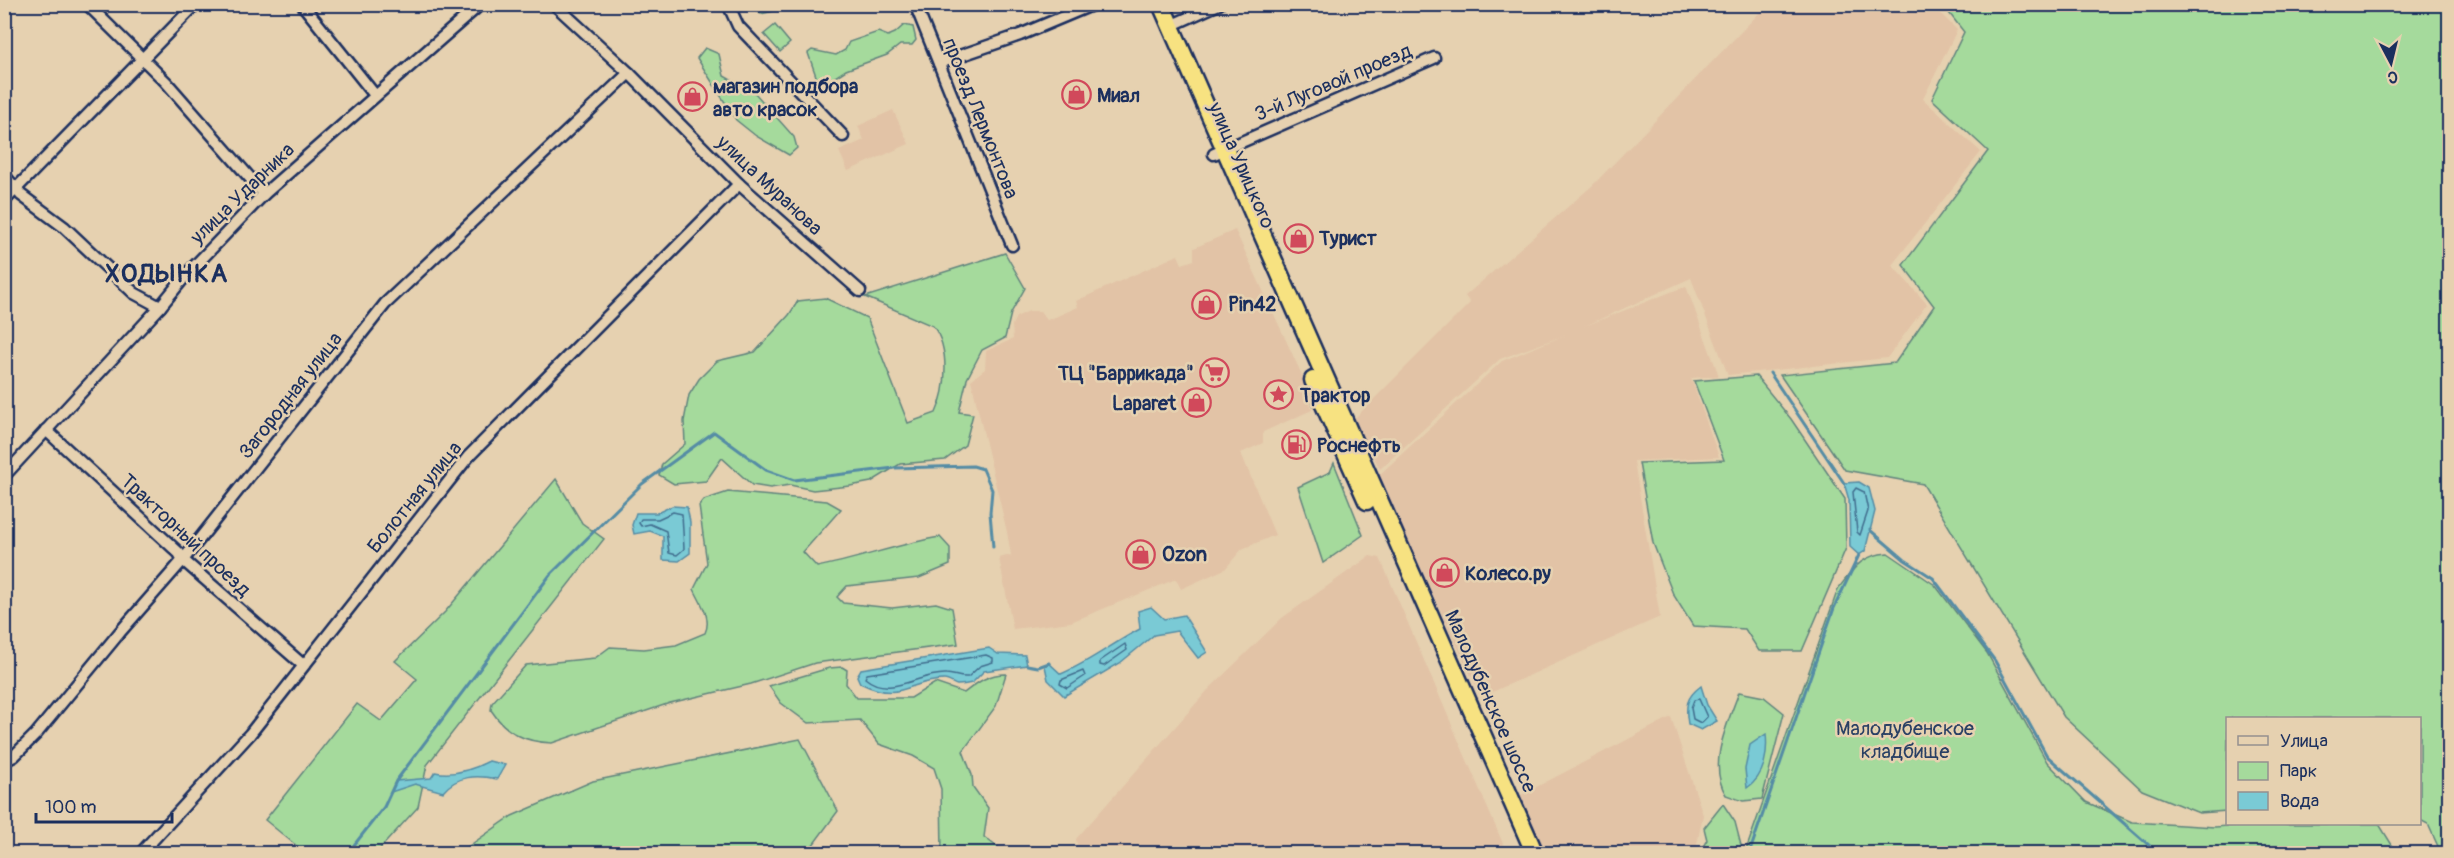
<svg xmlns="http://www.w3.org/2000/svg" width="2454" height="858" font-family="Pangolin,sans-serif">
<rect width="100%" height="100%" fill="#e6d1b0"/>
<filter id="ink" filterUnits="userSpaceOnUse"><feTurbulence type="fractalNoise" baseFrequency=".0167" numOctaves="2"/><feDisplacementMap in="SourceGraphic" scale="12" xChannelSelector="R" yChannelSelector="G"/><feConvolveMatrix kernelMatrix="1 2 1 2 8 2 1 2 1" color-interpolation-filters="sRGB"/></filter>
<g filter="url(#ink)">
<g fill="#e2c3a6">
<path d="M1767,5H1942L1937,10L1957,30L1923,99L1981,152L1892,265L1927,304L1887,358L1728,375L1691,278L1585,326L1686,286L1719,376L1691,378L1719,457L1634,461L1660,617L1481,697L1377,477L1502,361L1565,335L1500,359L1380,469L1354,419L1470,303L1465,296L1593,185Z"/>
<path d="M893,110L909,144L848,171L839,151L864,140L858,126Z"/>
<path d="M1235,230L1302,375L1312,410L1263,432V443L1241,453L1275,535L1242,549L1225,569L1181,589L1176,579L1071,622L1013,629L999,558L1011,555L1007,532L971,380L985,369L986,351L1013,339L1012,325L1016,317L1029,311H1040L1047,320L1055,317L1078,307L1076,301L1178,255L1182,264L1194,260V248Z"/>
<path d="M1370,556L1380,558L1507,853H1079L1076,839L1207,691L1282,618Z"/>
<path d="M1671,717L1703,815L1695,854L1543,853L1519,796Z"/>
</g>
<g fill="#a5da9c" stroke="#60847d" stroke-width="1.5">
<path d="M752,5H800L761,14Z"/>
<path d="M1950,5H2449V853H2441L2428,824L2420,820V718H2228L2227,811L2199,813L2142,790L2064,717L1923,484L1845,470L1780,375L1895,363L1934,306L1903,265L1988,151L1932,99L1964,32L1946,9Z"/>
<path d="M775,25L790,43L780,52L764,34Z"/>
<path d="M904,25L913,27L916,40L912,45H900L887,55L846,70L826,83L817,79L808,53L812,50L836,55L845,50L849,42L878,32L888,36L895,33Z"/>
<path d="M705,48L719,54L724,76L755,93L794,137L797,148L789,155L756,136L736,120L697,58Z"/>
<path d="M1005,253L1025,288L1011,313L1005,338L982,350L967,379L959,412L973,414L965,445L945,460L900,464L871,482L850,486L813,490L790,485L770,488L752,485L722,458L706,481L674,484L659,475L662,464L685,444L684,421L689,395L699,379L717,361L755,352L789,315L798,301L825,298L867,318L908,423L936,413C947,389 950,348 933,326L865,297Z"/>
<path d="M1756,376L1791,419L1845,499L1846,548L1802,651H1759L1745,629L1693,626L1673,594L1653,543L1639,463L1724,460L1694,381Z"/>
<path d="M1334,463L1363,535L1323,563L1298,487L1330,472Z"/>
<path d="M556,479L582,523L604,539L427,765L418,807L376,853H293L298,847L265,820L357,704L381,721L417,679L395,661L445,612Z"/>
<path d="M728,492L827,501L841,509L803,552L817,567C859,559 898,544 940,537L950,548V565L919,578L847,586L837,597L843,603L892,608L936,603L952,608L958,644L815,663L751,684L670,703L552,743C524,742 506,733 491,710L492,703L526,665L595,658L610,647L644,649L676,645L705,633C712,618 701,604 694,589L707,563L699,506L704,500Z"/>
<path d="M1888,553L1935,585L1987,653L2047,762L2086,802L2132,822L2215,827L2252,824H2379L2397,853H1745L1838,589C1854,568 1861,555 1888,553Z"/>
<path d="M842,667L847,670L846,684L857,698H911L935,683L964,693C978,682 988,674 1006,674L996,706L963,751L972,775L973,787L988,808L984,837L1005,853H942L941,789L934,768L913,756L879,744L860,720L808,723L781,703L769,686L829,668Z"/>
<path d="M1739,692L1764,697L1784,713L1762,799L1743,801L1726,795C1707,764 1728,723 1739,692Z"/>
<path d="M800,739L838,811L807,853H459L512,816L593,781Z"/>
<path d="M1723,804L1735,822L1743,853H1699L1707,840L1704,828Z"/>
</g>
<g fill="#7acad5" stroke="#548ca5" stroke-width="1.5">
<path d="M1859,482L1869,488L1875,511L1865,551L1859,555L1850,547L1849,500L1844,483Z"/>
<path d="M672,506L687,507L690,522V553L679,561L663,560V536L650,531L634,534L632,525L636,513H657Z"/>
<path d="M1151,607L1164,619L1184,615L1207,652L1198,658L1177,631L1154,635L1120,663L1064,696L1048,680L1045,666L1049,663L1061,674C1090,662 1113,643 1140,629L1138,611Z"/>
<path d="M989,648L998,654L1025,655L1027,665L984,671L972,683C968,684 962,685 957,685C953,684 949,680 944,680C907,680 903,704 860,683L857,676L861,669Z"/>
<path d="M1701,686L1707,705L1717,721L1701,730L1688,724C1685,706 1686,697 1701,686Z"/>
<path d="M1766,734C1768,753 1765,776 1747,788L1745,769L1750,745Z"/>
<path d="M489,761L505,765L497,779C477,775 457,775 443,792L415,784L391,792L396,781L431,778L435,772C454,776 472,770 489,761Z"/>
</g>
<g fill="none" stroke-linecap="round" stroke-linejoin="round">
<g stroke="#416d8e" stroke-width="1.5">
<path d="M1856,488L1864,492L1868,511L1860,535L1857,532L1853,492Z"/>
<path d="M673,512L682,514L684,549L677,555L669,553L666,531L650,524L641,526L639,523L641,519H658Z"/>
<path d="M1125,644L1127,650L1104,666L1100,665V661Z"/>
<path d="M986,655L993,658V662L980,666L968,677C959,678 954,674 946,674C918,673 890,699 865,678L867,674Z"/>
<path d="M1083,671L1085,676L1067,688L1060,684L1061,680Z"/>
<path d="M1699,699L1707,717L1701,723L1693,719L1691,708L1694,700Z"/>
</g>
<g stroke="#548ca5" stroke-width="3">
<path d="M1770,373L1844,483"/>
<path d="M1870,530L1905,560L1933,578L1995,661L2047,756L2159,854"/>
<path d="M1027,665L1038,667L1049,663"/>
<path d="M347,854L384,807L396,781L550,575L642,484L714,432L766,470L794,480L894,468L973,466L983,469L992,490L990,513L993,547"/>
<path d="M1749,854L1834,608L1859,555"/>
</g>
<defs>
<g id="minor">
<path d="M87,4L166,82L264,194"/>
<path d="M302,4L374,94"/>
<path d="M554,4L629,73L739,184L860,291"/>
<path d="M728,4L738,26L843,136"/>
<path d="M915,4L1012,245"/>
<path d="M1170,26L1219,4"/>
<path d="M939,63L1020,35L1094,4"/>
<path d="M1214,154L1434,58"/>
<path d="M4,175L21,195L64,227L134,293L160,307"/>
<path d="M4,201L196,4"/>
<path d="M46,430L179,553L183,560L303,665"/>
<path d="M4,476L160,307L186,275L264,194L476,8"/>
<path d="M4,761L14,756L36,734L120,632L183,560L385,304L629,73"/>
<path d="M140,854L250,734L468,457L739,184"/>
</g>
<g id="trunk">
<path d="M1161,4L1535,854"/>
<path d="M1313,380L1367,501"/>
</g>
</defs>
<use href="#minor" stroke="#1b2f5e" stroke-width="15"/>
<use href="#trunk" stroke="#1b2f5e" stroke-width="21"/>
<use href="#minor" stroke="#e6d1b0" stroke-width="10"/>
<use href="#trunk" stroke="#f7e281" stroke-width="16"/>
</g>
</g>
<defs>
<symbol id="shop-ring" viewBox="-11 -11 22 22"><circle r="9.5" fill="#e6d1b0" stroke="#d1495b" stroke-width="1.5"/><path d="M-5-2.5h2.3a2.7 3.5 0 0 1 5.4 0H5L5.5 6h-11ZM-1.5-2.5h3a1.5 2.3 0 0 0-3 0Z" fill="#d1495b"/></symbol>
<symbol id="supermarket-ring" viewBox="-11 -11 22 22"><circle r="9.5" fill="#e6d1b0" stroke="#d1495b" stroke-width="1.5"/><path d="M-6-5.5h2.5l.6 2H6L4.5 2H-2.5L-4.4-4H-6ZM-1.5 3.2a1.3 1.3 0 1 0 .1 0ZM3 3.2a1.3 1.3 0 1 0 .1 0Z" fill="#d1495b"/></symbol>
<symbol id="sight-ring" viewBox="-11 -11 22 22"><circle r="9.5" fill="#e6d1b0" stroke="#d1495b" stroke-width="1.5"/><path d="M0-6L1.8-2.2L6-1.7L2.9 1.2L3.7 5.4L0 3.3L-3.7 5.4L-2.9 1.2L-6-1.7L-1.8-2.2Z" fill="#d1495b"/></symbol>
<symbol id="fuel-ring" viewBox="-11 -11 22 22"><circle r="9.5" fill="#e6d1b0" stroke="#d1495b" stroke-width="1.5"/><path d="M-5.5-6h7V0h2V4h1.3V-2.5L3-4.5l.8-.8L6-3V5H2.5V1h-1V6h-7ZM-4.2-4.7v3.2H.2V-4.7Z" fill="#d1495b"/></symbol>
</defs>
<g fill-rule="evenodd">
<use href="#shop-ring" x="1060" y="78" width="33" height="33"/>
<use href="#shop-ring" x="676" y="80" width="33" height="33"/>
<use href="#shop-ring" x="1282" y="222" width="33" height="33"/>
<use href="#shop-ring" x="1190" y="288" width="33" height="33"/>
<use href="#supermarket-ring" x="1198" y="356" width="33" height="33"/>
<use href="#sight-ring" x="1262" y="378" width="33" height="33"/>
<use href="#shop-ring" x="1180" y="386" width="33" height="33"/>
<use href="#fuel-ring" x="1280" y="428" width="33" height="33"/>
<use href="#shop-ring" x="1124" y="538" width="33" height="33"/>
<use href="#shop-ring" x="1428" y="556" width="33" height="33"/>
</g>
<g text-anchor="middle" stroke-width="5" stroke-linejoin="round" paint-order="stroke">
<g font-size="20" fill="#1b2f5e" stroke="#e6d1b0">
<text transform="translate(1333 82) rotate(-23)" y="7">3-й Луговой проезд</text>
<text transform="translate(981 118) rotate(68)" y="7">проезд Лермонтова</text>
<text transform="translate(1242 165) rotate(66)" y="7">улица Урицкого</text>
<text transform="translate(770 185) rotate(43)" y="7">улица Муранова</text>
<text transform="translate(242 193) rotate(-44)" y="7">улица Ударника</text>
<text transform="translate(290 395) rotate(-52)" y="7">Загородная улица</text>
<text transform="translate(414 497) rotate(-51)" y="7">Болотная улица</text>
<text transform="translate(186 535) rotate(43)" y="7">Тракторный проезд</text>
<text transform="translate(1491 701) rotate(66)" y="7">Малодубенское шоссе</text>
</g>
<g font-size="20" font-weight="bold" fill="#1b2f5e" stroke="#e6d1b0" text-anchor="start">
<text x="713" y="93">магазин подбора<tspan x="713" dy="23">авто красок</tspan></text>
<text x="1097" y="102">Миал</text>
<text x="1319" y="245">Турист</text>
<text x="1228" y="311">Pin42</text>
<text x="1194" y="380" text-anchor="end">ТЦ "Баррикада"</text>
<text x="1300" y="402">Трактор</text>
<text x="1176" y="410" text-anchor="end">Laparet</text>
<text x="1317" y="452">Роснефть</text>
<text x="1162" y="561">Ozon</text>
<text x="1465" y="580">Колесо.ру</text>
</g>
<g font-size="20" fill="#294064" stroke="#e6d1b0">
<text x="1905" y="735">Малодубенское<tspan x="1905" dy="23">кладбище</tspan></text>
</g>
<g font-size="26" font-weight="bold" letter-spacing="1.5" fill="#1b2f5e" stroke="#e6d1b0">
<text x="167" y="282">ХОДЫНКА</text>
</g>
</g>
<rect width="2454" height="858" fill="none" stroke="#e6d1b0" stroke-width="24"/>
<rect x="12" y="12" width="2430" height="834" fill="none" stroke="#1b2f5e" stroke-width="2" filter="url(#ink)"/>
<rect x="2226" y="717" width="195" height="108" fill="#e6d1b0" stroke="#95908f" stroke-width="1.5"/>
<rect x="2238" y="736" width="30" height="9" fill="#e6d1b0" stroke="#95908f" stroke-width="1.5"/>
<text x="2280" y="747" font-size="18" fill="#1b2f5e">Улица</text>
<rect x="2238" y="762" width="30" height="18" fill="#a5da9c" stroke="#95908f" stroke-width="1.5"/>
<text x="2280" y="777" font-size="18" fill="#1b2f5e">Парк</text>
<rect x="2238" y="792" width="30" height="18" fill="#7acad5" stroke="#95908f" stroke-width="1.5"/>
<text x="2280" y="807" font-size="18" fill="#1b2f5e">Вода</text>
<g transform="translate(2391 63) rotate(173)" stroke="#e6d1b0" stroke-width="4.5" paint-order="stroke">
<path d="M0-4.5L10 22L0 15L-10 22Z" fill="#1b2f5e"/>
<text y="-9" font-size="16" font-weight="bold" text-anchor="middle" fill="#1b2f5e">С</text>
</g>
<path d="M36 813v9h136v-9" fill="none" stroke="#1b2f5e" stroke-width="3"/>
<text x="45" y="813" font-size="18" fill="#1b2f5e" stroke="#e6d1b0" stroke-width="4.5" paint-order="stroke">100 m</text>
</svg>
